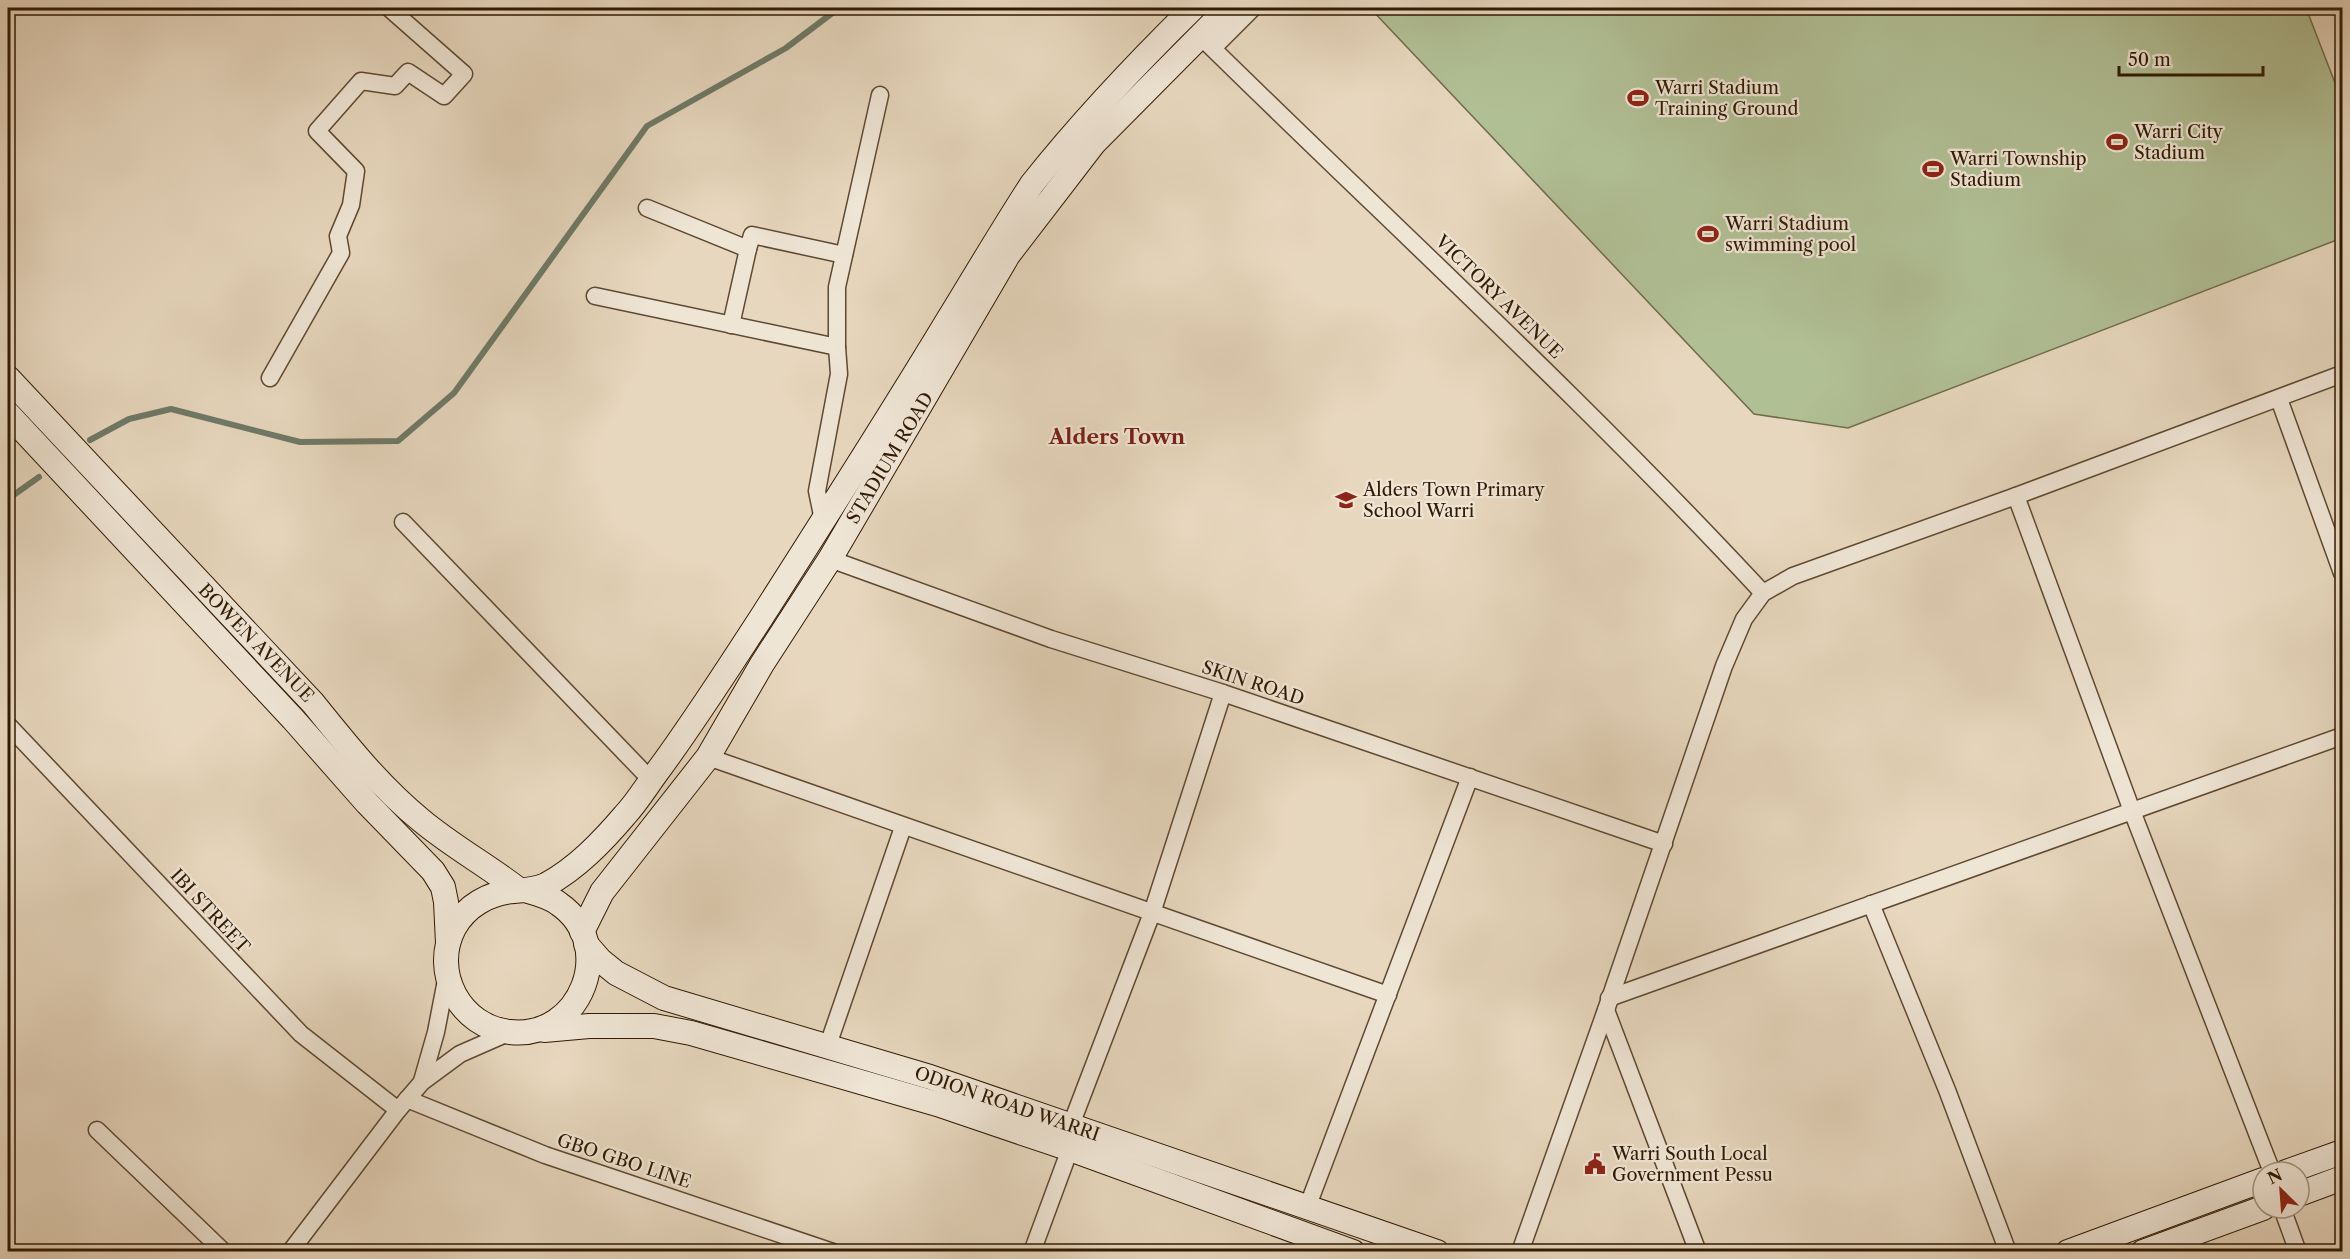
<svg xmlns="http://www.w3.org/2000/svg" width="2350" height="1259" font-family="'Libre Caslon Text',serif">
<rect width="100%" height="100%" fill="#e7d7be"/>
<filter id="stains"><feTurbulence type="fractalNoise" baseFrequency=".00333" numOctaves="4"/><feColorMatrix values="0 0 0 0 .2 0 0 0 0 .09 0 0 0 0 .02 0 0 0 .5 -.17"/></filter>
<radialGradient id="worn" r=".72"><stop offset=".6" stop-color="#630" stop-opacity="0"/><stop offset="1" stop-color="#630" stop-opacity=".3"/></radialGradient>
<path fill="#b1bf95" stroke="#706c4c" stroke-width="1.5" d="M1370,8H2306L2342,101V238L1848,428L1754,414Z"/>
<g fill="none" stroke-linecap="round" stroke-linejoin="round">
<g stroke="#6e7a68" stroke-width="6">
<path d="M90,440L129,419L171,409L300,442L398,441L454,393L647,126L786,48L839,8"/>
<path d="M8,499L39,477"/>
</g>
<defs>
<g id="minor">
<path d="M1200,36C1388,221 1583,399 1763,593"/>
<path d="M1213,48L1253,8"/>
<path d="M647,208L748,249L752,235L844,255"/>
<path d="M595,296L837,347"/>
<path d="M731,325L748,249"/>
<path d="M270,378L341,253L338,236L351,205L356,171L317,131L361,81L395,86L408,72L444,96L464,74L389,8"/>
<path d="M2279,399L2342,573"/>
<path d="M2016,496L2132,811L2272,1172"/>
<path d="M823,520L817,491L839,374L837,347V287L880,95"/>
<path d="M403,522L651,780"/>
<path d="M830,559L1051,639L1223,693L1664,844"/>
<path d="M8,725L301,1034L398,1110"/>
<path d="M708,757L1388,995"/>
<path d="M1871,904L1947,1090L2008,1252"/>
<path d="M1609,998L2342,736"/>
<path d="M1606,1010L1698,1252"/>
<path d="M827,1048L903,827"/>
<path d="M422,1081L436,1032L447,975"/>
<path d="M407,1099L545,1155L833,1252"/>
<path d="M1071,1125L1152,913L1223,693"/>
<path d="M97,1130L224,1252"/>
<path d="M1307,1208L1470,777"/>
<path d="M2282,1208L2298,1252"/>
<path d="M290,1252L398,1110L422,1082L460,1054L510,1032"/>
<path d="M1032,1252L1070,1149"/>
<path d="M1520,1252L1606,1010L1724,666L1744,619L1763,593L1793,576L2016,496L2342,374"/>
</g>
<g id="secondary">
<path d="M8,378L313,703C346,744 380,787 422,821C452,846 488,866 519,890"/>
<path d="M8,414L293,719L367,803L433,871L443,887L446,902L448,943"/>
<path d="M528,891C539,894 550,897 559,904C618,945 581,1040 510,1032C460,1027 431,972 454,928C466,906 489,893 514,891C525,890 535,890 546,885C577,868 602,842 625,815C637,802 646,787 657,772C694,722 727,670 761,618C823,521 885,424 945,325C974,278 1002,230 1032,184C1082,121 1136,64 1193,8"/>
<path d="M582,932L602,892L708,757L762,664L830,559L1008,255L1094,143L1228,8"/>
<path d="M586,944L600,960L616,973L664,998L930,1077L1437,1252"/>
<path d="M544,1030L589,1026H654L691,1033L937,1104L1070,1149L1353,1252"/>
<path d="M2286,1172L2342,1152"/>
<path d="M2299,1194L2342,1178"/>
<path d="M2068,1252L2263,1180"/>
<path d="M2143,1252L2263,1208"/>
</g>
</defs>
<use href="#minor" stroke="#5e4932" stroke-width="19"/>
<use href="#secondary" stroke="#301a03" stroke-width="26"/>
<use href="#minor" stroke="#efe5d5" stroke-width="16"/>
<use href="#secondary" stroke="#efe5d5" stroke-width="24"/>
</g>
<defs>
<symbol id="stadium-bare" viewBox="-9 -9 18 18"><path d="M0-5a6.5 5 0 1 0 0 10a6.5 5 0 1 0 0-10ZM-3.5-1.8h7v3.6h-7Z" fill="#8f2418" stroke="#efe5d5" stroke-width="2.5" paint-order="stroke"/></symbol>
<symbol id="school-bare" viewBox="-9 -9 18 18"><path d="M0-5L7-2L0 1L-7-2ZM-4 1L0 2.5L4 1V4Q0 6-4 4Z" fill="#8f2418" stroke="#efe5d5" stroke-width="2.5" paint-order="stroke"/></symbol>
<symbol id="civic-bare" viewBox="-9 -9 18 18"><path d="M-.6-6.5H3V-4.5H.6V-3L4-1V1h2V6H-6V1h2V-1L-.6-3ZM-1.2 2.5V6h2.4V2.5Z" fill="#8f2418" stroke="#efe5d5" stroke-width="2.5" paint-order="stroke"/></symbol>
</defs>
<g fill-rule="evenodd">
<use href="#stadium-bare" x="1623" y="83" width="30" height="30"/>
<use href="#stadium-bare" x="2102" y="127" width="30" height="30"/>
<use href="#stadium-bare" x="1918" y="154" width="30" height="30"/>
<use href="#stadium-bare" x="1693" y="219" width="30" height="30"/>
<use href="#school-bare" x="1331" y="485" width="30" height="30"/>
<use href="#civic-bare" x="1580" y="1149" width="30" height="30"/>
</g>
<g text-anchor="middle" stroke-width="4.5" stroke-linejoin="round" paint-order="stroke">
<g font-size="18" fill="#301a03" stroke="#efe5d5" text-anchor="start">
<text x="1655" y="94">Warri Stadium<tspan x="1655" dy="21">Training Ground</tspan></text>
<text x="2134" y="138">Warri City<tspan x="2134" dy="21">Stadium</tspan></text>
<text x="1950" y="165">Warri Township<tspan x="1950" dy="21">Stadium</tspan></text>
<text x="1725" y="230">Warri Stadium<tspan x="1725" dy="21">swimming pool</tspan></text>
<text x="1363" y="496">Alders Town Primary<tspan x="1363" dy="21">School Warri</tspan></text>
<text x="1612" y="1160">Warri South Local<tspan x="1612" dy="21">Government Pessu</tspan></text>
</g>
<g font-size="18" fill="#301a03" stroke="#efe5d5">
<text transform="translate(1499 297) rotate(44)" y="6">VICTORY AVENUE</text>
<text transform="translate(890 458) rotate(-59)" y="6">STADIUM ROAD</text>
<text transform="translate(256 643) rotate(46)" y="6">BOWEN AVENUE</text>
<text transform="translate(1253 683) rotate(18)" y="6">SKIN ROAD</text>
<text transform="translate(210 911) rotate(47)" y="6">IBI STREET</text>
<text transform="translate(1007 1104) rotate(19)" y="6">ODION ROAD WARRI</text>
<text transform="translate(624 1161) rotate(18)" y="6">GBO GBO LINE</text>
</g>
<g font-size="21" font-weight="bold" fill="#7a1f14" stroke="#efe5d5">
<text x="1117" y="444">Alders Town</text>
</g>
</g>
<rect width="2350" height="1259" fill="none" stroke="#e7d7be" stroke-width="30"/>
<rect x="9" y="9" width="2332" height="1241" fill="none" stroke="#301a03" stroke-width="3"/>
<rect x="15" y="15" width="2320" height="1229" fill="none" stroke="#301a03" stroke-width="1.5"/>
<g transform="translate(2281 1190) rotate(335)"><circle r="28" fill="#efe5d5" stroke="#a39481" stroke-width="1.5"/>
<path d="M0-4.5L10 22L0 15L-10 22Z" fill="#8f2418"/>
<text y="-9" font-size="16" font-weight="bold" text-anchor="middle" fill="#301a03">N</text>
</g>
<path d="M2119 66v9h144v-9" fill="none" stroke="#301a03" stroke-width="3"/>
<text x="2128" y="66" font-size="18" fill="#301a03" stroke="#efe5d5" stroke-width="4.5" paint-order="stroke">50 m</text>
<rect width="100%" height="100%" filter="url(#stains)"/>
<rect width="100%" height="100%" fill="url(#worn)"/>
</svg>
